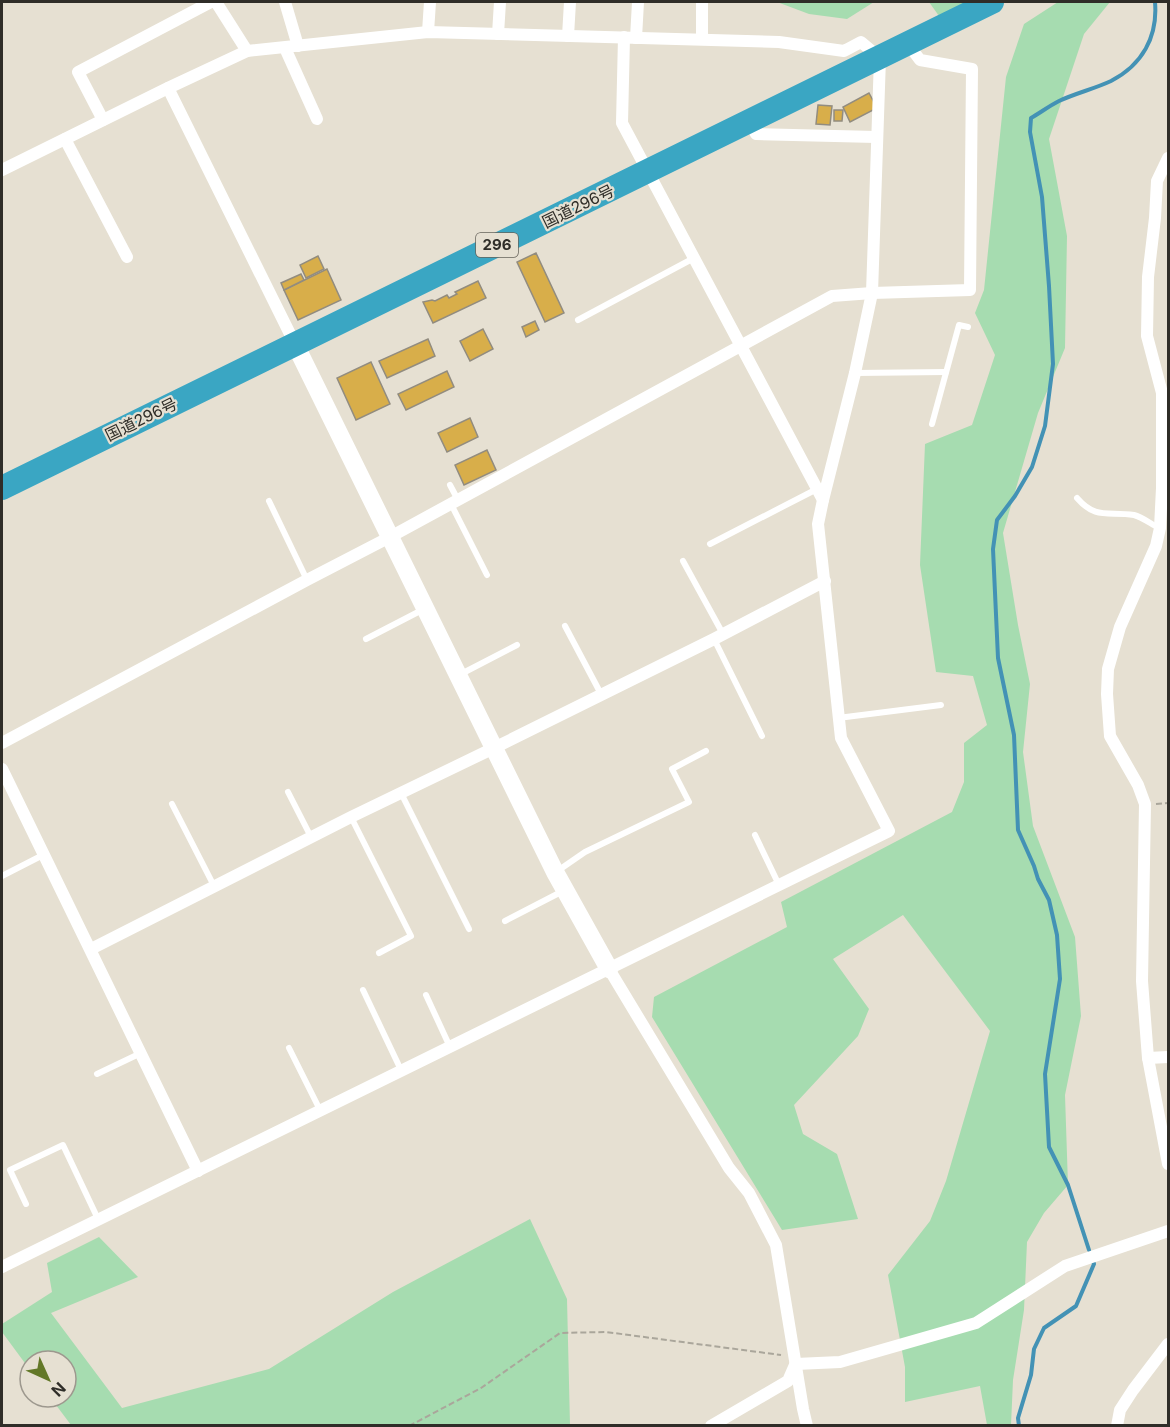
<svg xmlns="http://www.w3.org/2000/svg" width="1170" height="1427" font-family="Inter,'Noto Sans JP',sans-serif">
<rect width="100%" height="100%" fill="#e6e0d2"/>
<g fill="#a6dcb0">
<path d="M777,2H874L847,19L809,14Z"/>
<path d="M929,2H969L939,16Z"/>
<path d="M1058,2H1110L1084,34L1049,139L1067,236L1065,348L1038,413L1003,533L1018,625L1030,684L1023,752L1033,826L1075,937L1081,1016L1065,1095L1068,1185L1044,1213L1027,1242L1024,1310L1013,1380L1011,1425H987L980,1386L905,1402V1367L888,1275L930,1221L946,1181L990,1031L903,915L833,959L869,1009L858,1036L794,1105L803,1134L837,1154L858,1219L782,1230L652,1017L654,997L787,927L781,902L952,812L964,782V743L987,725L973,676L936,672L920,565L925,444L972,425L995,355L975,313L984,290L1006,77L1024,24Z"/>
<path d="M530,1219L567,1299L570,1425H71L50,1397H66V1361H30V1370L2,1332V1324L52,1292L47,1263L99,1237L138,1277L51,1313L122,1408L269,1369L393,1292Z"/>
</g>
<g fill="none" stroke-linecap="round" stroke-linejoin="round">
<g stroke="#4392b5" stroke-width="4">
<path d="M1089,1250L1068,1185L1049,1147L1045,1074L1060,979L1057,935L1049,900L1038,879L1034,866L1018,830L1014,735L998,658L993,549L997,520L1015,496L1032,467L1045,426L1053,364L1049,286L1042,197L1030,132L1031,118C1040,113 1049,106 1059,101C1076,93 1094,89 1111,81C1142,65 1158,37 1155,2"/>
<path d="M1019,1426L1018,1418L1031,1375L1034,1349L1044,1328L1076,1306L1094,1264L1093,1261"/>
</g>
</g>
<g fill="#d8ae4a" stroke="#928c7f" stroke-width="1.5">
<path d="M869,93L877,108L850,122L843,107Z"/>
<path d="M818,105L832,106L830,125L816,124Z"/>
<path d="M834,110H843L842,121H834Z"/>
<path d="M536,253L564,313L545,322L517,262Z"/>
<path d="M318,256L324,269L306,278L300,265Z"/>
<path d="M327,269L341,300L298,320L284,290Z"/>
<path d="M301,274L304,280L284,290L281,283Z"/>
<path d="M478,281L486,298L433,323L423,302L432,300L435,301L447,295L449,298L457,294L455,292Z"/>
<path d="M535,321L539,330L526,337L522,327Z"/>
<path d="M483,329L493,349L470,361L460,341Z"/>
<path d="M428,339L435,356L387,378L379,361Z"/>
<path d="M371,362L390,404L356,420L337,378Z"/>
<path d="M447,371L454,387L406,410L398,394Z"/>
<path d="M470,418L478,437L447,452L438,433Z"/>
<path d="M487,450L496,470L464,485L455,465Z"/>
</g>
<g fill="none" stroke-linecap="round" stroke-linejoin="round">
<g stroke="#aaa69b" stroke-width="2" stroke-dasharray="6 3" stroke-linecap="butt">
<path d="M1156,804L1168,803"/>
<path d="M409,1426L481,1388L560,1333L606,1332L781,1355"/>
</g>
<g stroke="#fff" stroke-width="6">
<path d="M578,320L694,258"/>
<path d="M855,373L946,372"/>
<path d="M932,424L959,325L968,327"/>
<path d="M450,485L458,500"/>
<path d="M1077,498C1096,520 1108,511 1134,515C1142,517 1151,524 1159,528"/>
<path d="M269,501L307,580"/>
<path d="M451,504L487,575"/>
<path d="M710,544L817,489"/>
<path d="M683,561L723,634"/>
<path d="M565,626L601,694"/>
<path d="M366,639L424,609"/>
<path d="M714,639L762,736"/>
<path d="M461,674L517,645"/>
<path d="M838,718L941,705"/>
<path d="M288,792L311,837"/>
<path d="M401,793L469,929"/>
<path d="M172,804L214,886"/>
<path d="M351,817L411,936L379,953"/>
<path d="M755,835L779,885"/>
<path d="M556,872L585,852L689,802L672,769L706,751"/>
<path d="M2,876L43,855"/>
<path d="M505,921L563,891"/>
<path d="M363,990L401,1070"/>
<path d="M426,995L450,1047"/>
<path d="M289,1048L320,1110"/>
<path d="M97,1074L141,1053"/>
<path d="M26,1204L10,1170L63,1145L98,1219"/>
</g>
<g stroke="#fff" stroke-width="12">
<path d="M216,2L247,51"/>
<path d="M285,2L298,46"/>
<path d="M428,32L430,2"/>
<path d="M498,34L500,2"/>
<path d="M568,36L570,2"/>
<path d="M624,37L622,123L823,500"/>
<path d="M636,38L638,2"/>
<path d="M702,39V2"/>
<path d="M285,48L317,119"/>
<path d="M168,88L295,344"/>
<path d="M103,120L78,72L211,2"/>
<path d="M749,121L756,134L876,137"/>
<path d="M65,139L127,257"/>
<path d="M1168,158L1157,181L1155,218L1148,277L1147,336L1162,393V488L1160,528L1156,546L1120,627L1108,669L1107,694L1110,736L1138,785L1145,804L1142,981L1148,1058L1168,1164"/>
<path d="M2,170L168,88L247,51L428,32L779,42L844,51L861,42L880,58L872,293L855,373L823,500L818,524L841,738L889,831L2,1267"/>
<path d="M2,743L307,580L390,537L832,296L872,293L970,290L972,69L920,60L908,44"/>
<path d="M2,769L198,1171"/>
<path d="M91,949L351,817L494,748L714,639L825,581"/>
<path d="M609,969L729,1168L749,1193L776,1245L803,1409L807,1426"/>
<path d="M1148,1058L1168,1057"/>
<path d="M796,1364L840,1362L976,1323L1065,1266L1168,1231"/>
<path d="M711,1426L788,1381L795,1365"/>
<path d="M1117,1426L1120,1410L1133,1390L1168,1344"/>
</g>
<path stroke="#fff" stroke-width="18" d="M295,344L555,872L609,969"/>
<path stroke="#3aa6c3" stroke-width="24" d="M2,488L992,2"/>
</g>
<g text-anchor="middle" stroke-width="4.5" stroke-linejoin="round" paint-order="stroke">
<rect fill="#e6e0d2" stroke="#66635b" stroke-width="1.5" x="476" y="233" width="42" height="24" rx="4.5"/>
<g font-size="15" font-weight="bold" fill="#2f2d28">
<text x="497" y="250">296</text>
</g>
<g font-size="16" fill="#2f2d28" stroke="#e6e0d2">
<text transform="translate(578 206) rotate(-26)" y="6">国道296号</text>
<text transform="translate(141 419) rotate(-26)" y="6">国道296号</text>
</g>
</g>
<rect width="1170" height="1427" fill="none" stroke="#2f2d28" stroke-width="6"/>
<g transform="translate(48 1379) rotate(135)"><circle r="28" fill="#e6e0d2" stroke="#9d988e" stroke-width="1.5"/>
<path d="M0-4.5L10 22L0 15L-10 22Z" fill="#637828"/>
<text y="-9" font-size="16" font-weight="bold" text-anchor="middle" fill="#2f2d28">N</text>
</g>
</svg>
